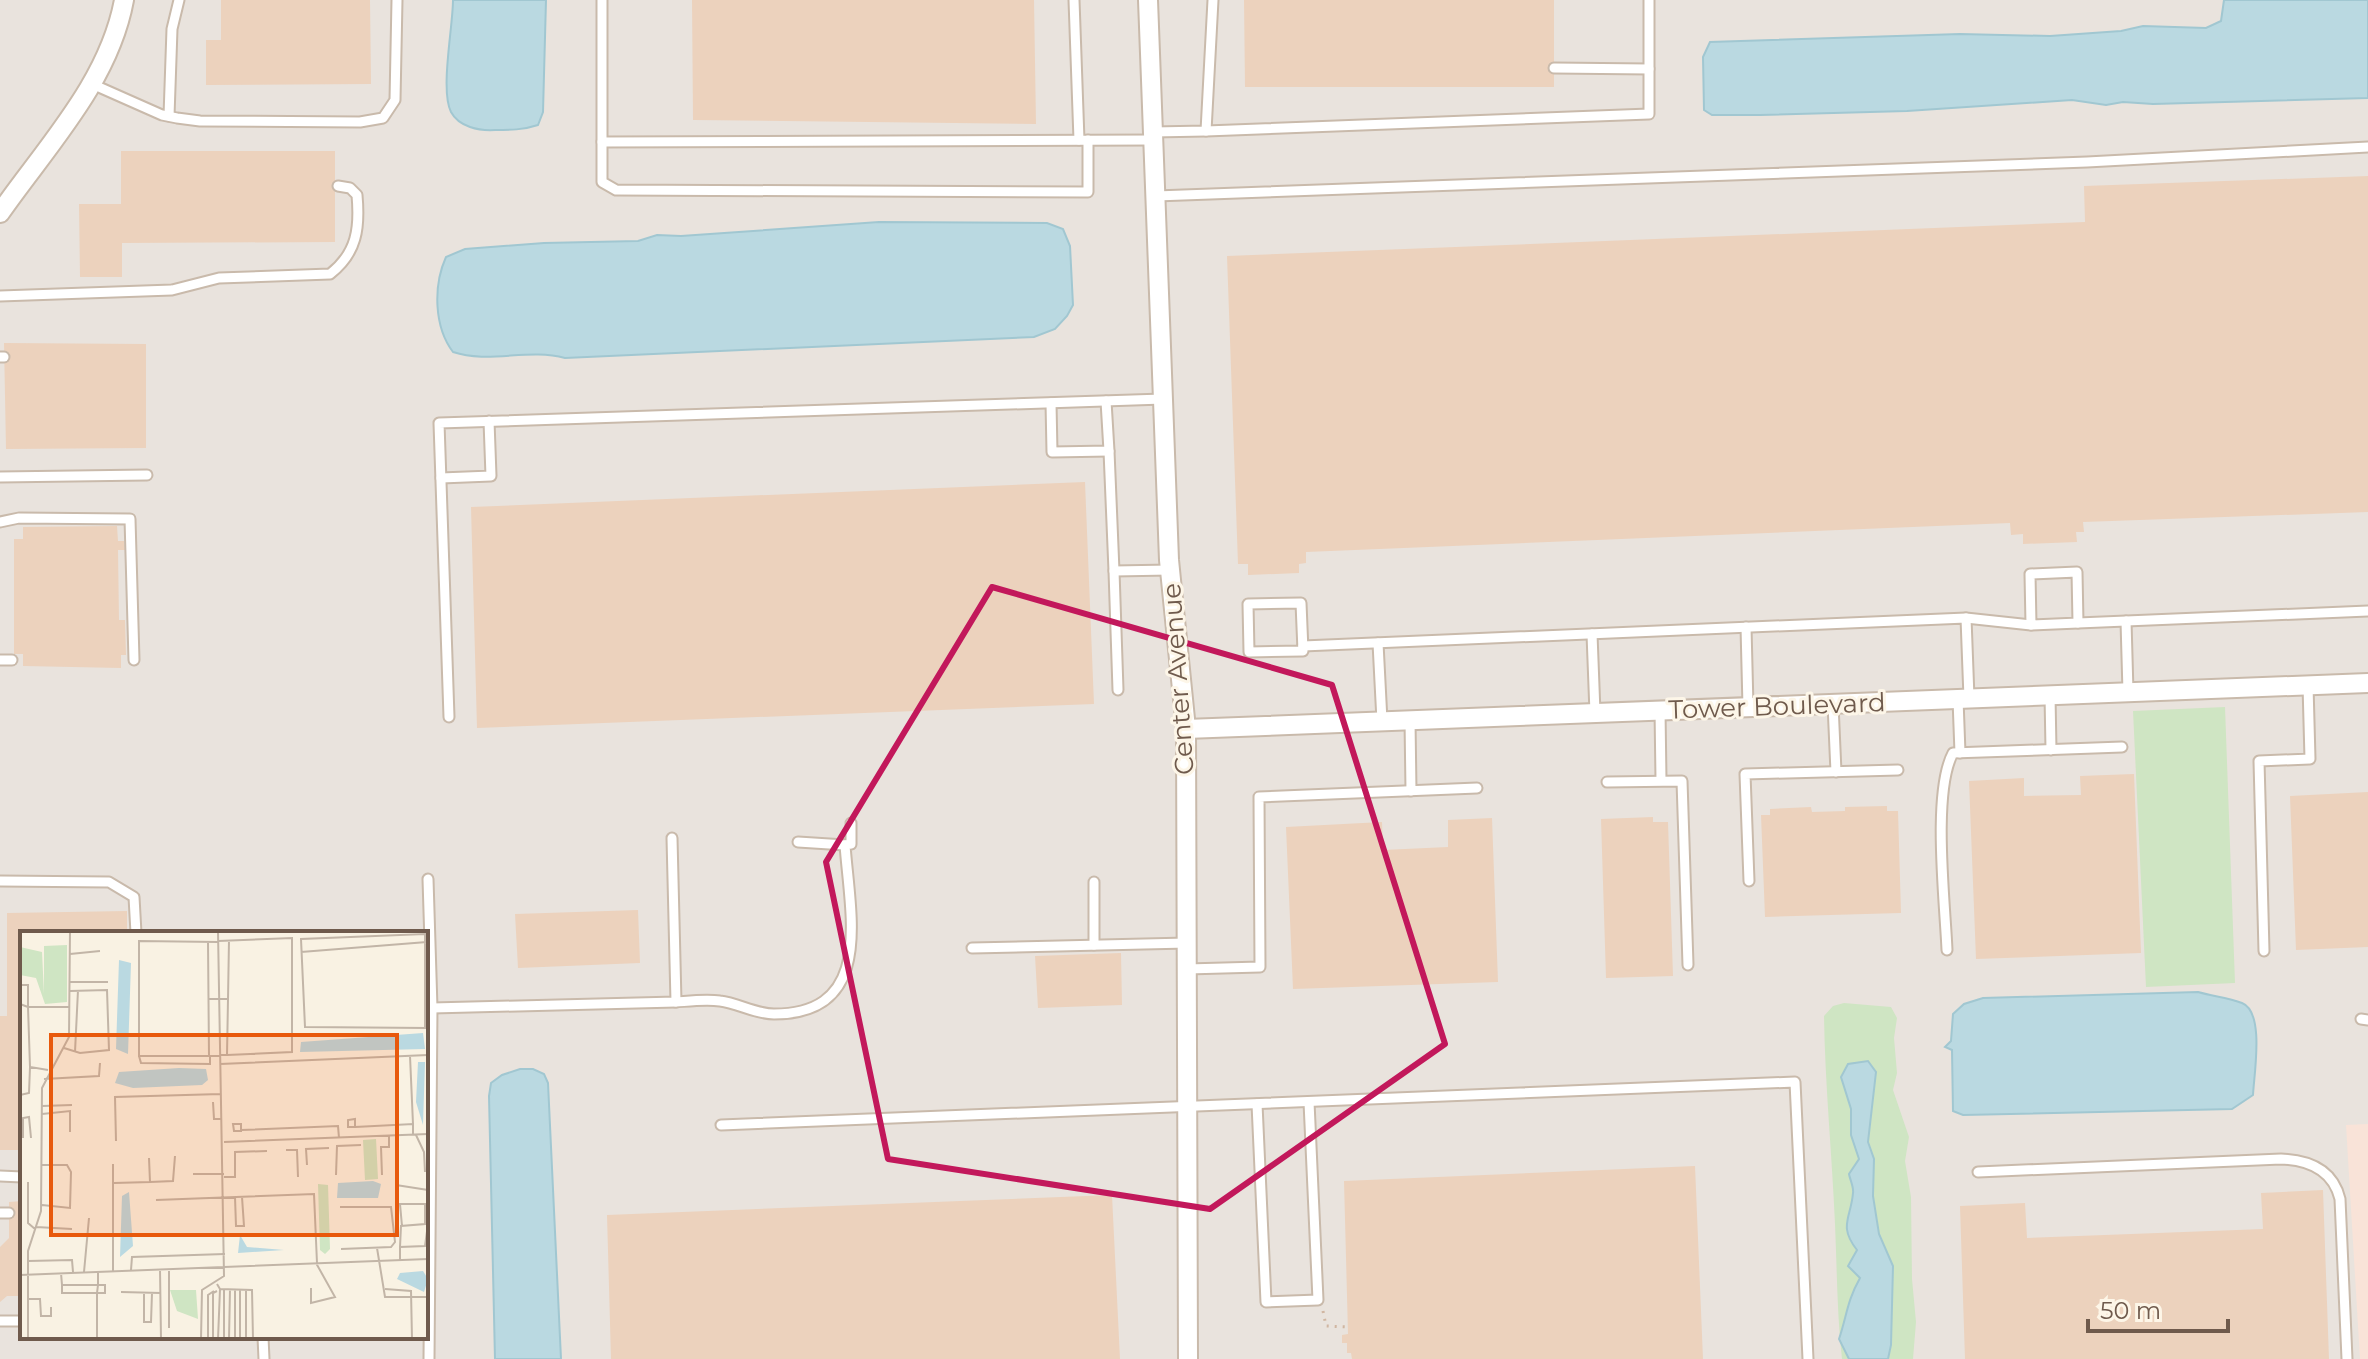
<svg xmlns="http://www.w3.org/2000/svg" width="2368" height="1359" font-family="Montserrat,sans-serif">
<rect width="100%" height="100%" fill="#f9f2e3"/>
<path fill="#f9e3d8" d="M2345,1124H2368V1359H2347Z"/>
<path fill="#e9e3dd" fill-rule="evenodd" d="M0,0H2368V1124L2346,1125L2360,1359H0ZM22,933H426V1337H22Z"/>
<g fill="#cfe5c3">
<path d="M2225,707L2235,983L2146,987L2133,711Z"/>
<path d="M1844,1003L1891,1007L1897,1018L1894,1038L1897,1073L1893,1090L1909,1137L1905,1161L1911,1197L1912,1279L1916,1322L1913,1359H1842C1837,1314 1837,1270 1835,1224C1832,1154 1825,1085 1824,1016L1833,1006Z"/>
</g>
<g fill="#bad9e1" stroke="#a1c7d1" stroke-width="2">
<path d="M453,0H546L543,112L538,125C523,130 510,130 495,130C479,131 459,127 451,112C440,90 453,27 453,0Z"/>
<path d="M2224,0H2368V98L2153,104L2123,102L2106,105L2072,100L1907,111L1760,115H1712L1704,110L1703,57L1710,42L1960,34L2050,36L2121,31L2143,26L2206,28L2221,21Z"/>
<path d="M879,222L1047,223L1063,229L1070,246L1073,305L1067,316L1055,329L1034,337L565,358C528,348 489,364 453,352C434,327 433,286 446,257L465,249L544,243L638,241L657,235L681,236Z"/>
<path d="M2198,992C2212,996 2229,998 2242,1003C2265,1012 2254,1074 2253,1095L2232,1109L1963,1115L1953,1111L1952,1050L1945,1047L1951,1041L1953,1014L1964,1004L1983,998Z"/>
<path d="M1868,1061L1876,1072L1868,1142L1874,1159L1873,1196L1879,1234L1893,1266L1891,1345L1888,1359H1849L1839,1339C1847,1315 1847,1301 1860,1278L1848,1266L1857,1250C1838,1226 1851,1218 1853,1193C1854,1187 1850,1180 1849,1174L1859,1159L1851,1135V1109L1841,1077L1848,1064Z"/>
<path d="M520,1069H533L544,1074L548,1083L561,1359H495L489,1096L491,1083L502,1075Z"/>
</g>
<g fill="#ecd2bd">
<path d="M221,0H370L371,84L206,85V40H221Z"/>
<path d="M692,0H1034L1036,124L693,120Z"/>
<path d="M1244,0H1554V87H1245Z"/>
<path d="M121,151H335V242L122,243V277H80L79,204H121Z"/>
<path d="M2368,176V512L2083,522L2084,532H2076L2077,542L2023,544V534L2011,535L2010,523L1306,552V563L1299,564V573L1248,575V564H1238L1227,256L2085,222L2084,186Z"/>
<path d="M4,343L146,344V448L6,449Z"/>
<path d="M1085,482L1094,704L477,728L471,507Z"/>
<path d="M117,526L118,541H124L125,550H118L119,620H125L126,655H121V668L23,666V654H14V539H23V527Z"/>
<path d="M2134,774L2141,953L1976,959L1969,781L2024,778V796L2081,795L2080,776Z"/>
<path d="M2368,792V947L2296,950L2290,796Z"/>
<path d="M1887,806V811H1898L1901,913L1765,917L1761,815H1770V809L1811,807L1812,812L1845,811V807Z"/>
<path d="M1653,817V822H1668L1673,976L1606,978L1601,819Z"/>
<path d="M1492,818L1498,982L1293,989L1286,827L1382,822L1383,850L1448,847V820Z"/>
<path d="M638,910L640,963L518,968L515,914Z"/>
<path d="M127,911V933H22V1150H0V1016H7V913Z"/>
<path d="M1121,953L1122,1005L1038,1008L1035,956Z"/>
<path d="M1695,1166L1703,1359H1352L1351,1353H1347V1343H1342V1335L1348,1334L1344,1181Z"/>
<path d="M2323,1190L2329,1359H1965L1960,1206L2025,1203L2027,1238L2263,1229L2261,1193Z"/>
<path d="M1112,1195L1120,1359H611L607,1215Z"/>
<path d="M22,1201V1296H7L0,1302V1247L9,1238V1202Z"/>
</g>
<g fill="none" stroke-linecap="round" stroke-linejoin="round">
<defs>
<g id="service">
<path d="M602,0V142L1154,140"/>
<path d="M1074,0L1079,140"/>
<path d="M1554,68L1649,69"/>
<path d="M92,84L162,115L177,118L200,121L360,122L383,118L395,100L397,0"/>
<path d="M169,116L172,29L179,0"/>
<path d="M1206,131L1649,114V0"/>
<path d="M1153,132L1206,131L1213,0"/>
<path d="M602,142V182L616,190L1088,192V140"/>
<path d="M1156,196L2087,162L2368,147"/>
<path d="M0,296L172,290L219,278L330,274C357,253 360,228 357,195L350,188L338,186"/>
<path d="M0,357H4"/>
<path d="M1051,403L1052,452L1109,451L1106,401"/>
<path d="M1109,451L1114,571L1170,570"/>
<path d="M0,477L147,475"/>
<path d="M441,478L491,476L489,421"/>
<path d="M0,522L19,518L130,519L134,660"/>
<path d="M1114,571L1118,690"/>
<path d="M2077,572L2078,623L2031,625L2030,574Z"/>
<path d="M1301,603L1303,651L1249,652L1248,604Z"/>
<path d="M1966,618L2031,625"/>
<path d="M2126,621L2128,692"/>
<path d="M2078,623L2368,611"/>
<path d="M1746,627L1748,707"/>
<path d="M1592,634L1595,713"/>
<path d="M1378,643L1382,721"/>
<path d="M1303,646L1966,618L1969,698"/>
<path d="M0,660H12"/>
<path d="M2050,695L2051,750"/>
<path d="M1958,699L1960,753"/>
<path d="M1833,704L1836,772"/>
<path d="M1660,710L1661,780"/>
<path d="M449,717L439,423L1163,399"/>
<path d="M1410,720L1411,791"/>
<path d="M1607,782L1682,781L1688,965"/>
<path d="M798,842L845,845"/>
<path d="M428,879L432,1008L429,1359"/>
<path d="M0,881L109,882L134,897L136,933"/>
<path d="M1749,881L1745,774L1898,770"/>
<path d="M1094,882V945"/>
<path d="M972,948L1187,943"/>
<path d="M1947,950C1945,902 1932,792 1953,753L2122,747"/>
<path d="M2264,951L2259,761L2310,759L2308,685"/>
<path d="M1187,969L1260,967L1259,797L1477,788"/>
<path d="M676,1002C690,1001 706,999 720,1001C738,1003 755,1014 774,1014C875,1014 850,915 845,845L851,844V823"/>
<path d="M432,1008L676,1002L672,838"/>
<path d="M2361,1019L2368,1020"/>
<path d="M1257,1104L1266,1302L1318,1300L1309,1102"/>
<path d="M721,1125L1795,1082L1808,1359"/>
<path d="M1978,1172L2281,1159C2309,1160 2333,1170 2340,1199L2347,1359"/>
<path d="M0,1176L22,1177"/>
<path d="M0,1213H9"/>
<path d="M0,1321H22"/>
<path d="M263,1337L264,1359"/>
</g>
<g id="minor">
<path d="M1148,0L1169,560L1186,729L1188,1359"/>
<path d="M0,213C46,147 109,82 124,0"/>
<path d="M1186,729L2368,683"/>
</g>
</defs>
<use href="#service" stroke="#c9baab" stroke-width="13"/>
<use href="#minor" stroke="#c9baab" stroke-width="22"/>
<path stroke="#d0b6a1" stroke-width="3" stroke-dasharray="2 6" stroke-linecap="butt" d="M1323,1311L1326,1326L1348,1327"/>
<use href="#service" stroke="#fff" stroke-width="9"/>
<use href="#minor" stroke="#fff" stroke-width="18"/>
</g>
<path fill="none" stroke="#c2185b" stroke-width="6" stroke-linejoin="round" d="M992,587L1332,685L1445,1044L1210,1209L888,1159L826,862Z"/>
<g text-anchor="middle" stroke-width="6" stroke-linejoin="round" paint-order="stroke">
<g font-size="26" fill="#6f5a4c" stroke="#fdf6e8">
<text transform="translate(1178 679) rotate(-94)" y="9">Center Avenue</text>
<text transform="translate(1777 706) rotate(-2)" y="9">Tower Boulevard</text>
</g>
</g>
<g transform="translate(20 931)">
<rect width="408" height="408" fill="#f9f2e3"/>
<path d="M47,14V71L25,73L16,47L0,44V16L22,21L24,63V15ZM356,208L358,248L345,249L343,209ZM298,253L308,254L310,318L305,323L300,319ZM150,359H176L178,388L157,380Z" fill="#cfe5c3"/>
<path d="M99,29L111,32L108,123L96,118ZM403,102L405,118L280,121L281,111ZM398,131H405L403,194L396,171ZM159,137L186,138L188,149L182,154L113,157L95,152L99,141ZM353,250L361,253L358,267H317L318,252ZM109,261L113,315L100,326L102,265ZM220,304L227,316L264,319L218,322ZM403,340L408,348L404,361L377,348L380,342Z" fill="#bad9e1"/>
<path fill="none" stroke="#c2b5a7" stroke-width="2" d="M198,10L272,7V121L207,124M188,11L189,125M198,11L119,10V125H200M281,21L407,11M50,23L80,20M50,51H88M0,54H8V76L0,73M188,68H208L207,124H200M208,68L209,9M405,97V3L281,8L285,96L408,97M44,117L60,122L89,119L87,59L50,60M55,121L58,59M119,125L121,132L190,133V125M390,125L393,193M200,133L408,124M28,139L10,136L8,76H50M24,148L79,145L80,132M0,164L9,162L10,136M193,171L194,188H202M22,175L52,174M22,183L50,180V201M335,188V196H328V189ZM213,193H221V200H214ZM335,196L393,193V204M221,199L318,195L319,207M396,204L404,221L405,241M3,207V187L9,186L11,207M96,210L95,166L201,163M204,211L408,203M266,219H277L278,246M22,234H47L51,241L50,277L22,274M287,234L286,218L309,217M173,243H204M316,244L317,215L341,214M362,244L361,216H369V205M204,246H215V221L247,220M8,251V292L15,298M130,251L153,250L155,225M94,252L130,251L129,227M376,254L408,259M215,266L216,295H224L222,266M136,269L294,263L297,332M320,276H371L375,311L371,316L321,318M16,296L52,298M380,316L381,295L405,293V273H380L382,295M357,317L365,366H408M380,329V316L405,315L408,293M8,330L52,329L53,341M140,338L141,408M149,338V397M111,339L112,326L205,323M93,340V233M64,341L69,287M41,342L42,354H78V341M0,344L408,328M197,353L200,358L232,359L233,408M42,354V362H77L78,354H85V362H77V408M291,357V372L315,366L296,332M215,358V408M220,358V408M365,358L391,360L392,408M101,361L141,362M124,362V391H131L132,362M8,368H20L21,385H31V376M8,408V320L21,280L22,157L49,106L50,0M181,408L182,359L204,345L198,0M188,408V364L194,360M193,408V362L197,360M198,408L200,358M204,408V358M209,408L210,358M226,408V358"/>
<path fill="#e8590c" fill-opacity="0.15" stroke="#e8590c" stroke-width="4" d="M31,104H377V304H31Z"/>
<rect width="408" height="408" fill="none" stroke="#6f5a4c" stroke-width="4"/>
</g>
<path d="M2088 1319v12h140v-12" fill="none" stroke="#6f5a4c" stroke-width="4"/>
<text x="2100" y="1319" font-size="24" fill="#6f5a4c" stroke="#fdf6e8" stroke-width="6" paint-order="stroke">50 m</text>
</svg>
